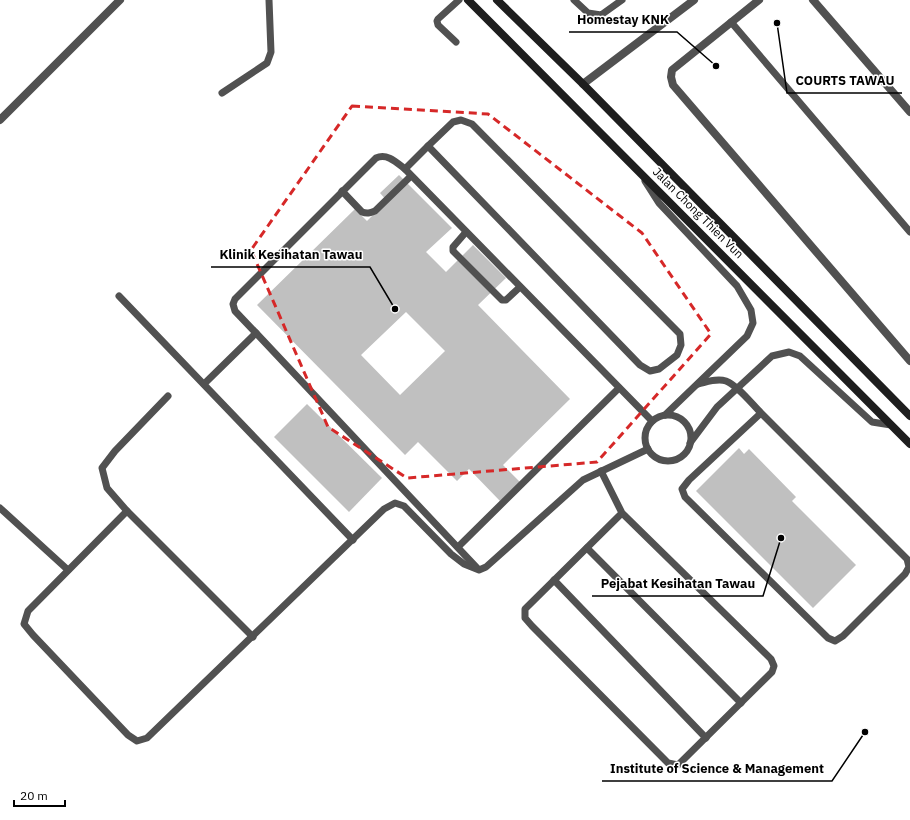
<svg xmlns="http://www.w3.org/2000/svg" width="910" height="820" font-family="'IBM Plex Sans',sans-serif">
<rect width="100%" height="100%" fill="#fff"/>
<g fill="#c0c0c0" fill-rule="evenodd">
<path d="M399,175L452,228L426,252L446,272L473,245L506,278L478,305L570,399L503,465L520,482L500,501L469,469L457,481L418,442L405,455L257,305L355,209L367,221L387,201L380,193ZM406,312L445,351L400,395L361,355Z"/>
<path d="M307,404L382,478L349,512L274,437Z"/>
<path d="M739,448L744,454L749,449L796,497L792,501L856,565L813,608L696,491Z"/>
</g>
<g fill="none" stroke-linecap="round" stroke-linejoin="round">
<g stroke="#515151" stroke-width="7">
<path d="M574,0L588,13L601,15L622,0"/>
<path d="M731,22L910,232"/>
<path d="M456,42L438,25L437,21L438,19L459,0"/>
<path d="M222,93L267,63L271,52L269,0"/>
<path d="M461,120L472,124L680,334L681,345L677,355L659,369L650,371L640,365L428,146L453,122Z"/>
<path d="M405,169L428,146"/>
<path d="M645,181L659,203L737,286L751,310L753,323L747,336L665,415"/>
<path d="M342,191L362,212C367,214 370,213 375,211L411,176"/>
<path d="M466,232L453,247V251L502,300H506L520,287"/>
<path d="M119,296L353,540"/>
<path d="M204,384L256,333"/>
<path d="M698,384C707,382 717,378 726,381C737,385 752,404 761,413L907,559L909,567L905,574L843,636L835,641L828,638L685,497L682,489L689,480L761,413"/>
<path d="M168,396L115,451L102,468L107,488L127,511L253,637"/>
<circle cx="668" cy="438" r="23"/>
<path d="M690,443L717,407L772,356L789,352L800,356L872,422L891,425"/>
<path d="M601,471L622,513L771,659L774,666L772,672L678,765L668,763L532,626L525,618V609L622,513"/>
<path d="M0,508L68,570"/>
<path d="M127,511L28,611L24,624L33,635L128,735L137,741L147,738L384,509L395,503L404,506L451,554L464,564L479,570L486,567L583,480L648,449"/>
<path d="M458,547L619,388"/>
<path d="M587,548L741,703"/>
<path d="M477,568L256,333L235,311L233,304L235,299L376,158C387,153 396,162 405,169L652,421"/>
<path d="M554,580L706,738"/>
</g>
<g stroke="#515151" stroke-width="8">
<path d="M759,0L672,70L671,77L673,85L910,361"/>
<path d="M813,0L910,112"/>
<path d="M583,84L694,0"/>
<path d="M0,120L120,0"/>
</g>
<g stroke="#1e1e1e" stroke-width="8">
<path d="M468,0L910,444"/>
<path d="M497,0L583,84L910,416"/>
</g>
</g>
<path fill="none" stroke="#d62828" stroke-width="3" stroke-dasharray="8 5" stroke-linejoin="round" d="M352,106L488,114L642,233L711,334L597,462L407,478L328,427L251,250Z"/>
<g text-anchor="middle" stroke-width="3" stroke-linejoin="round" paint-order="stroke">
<g font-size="12" fill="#000" stroke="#fff">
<text transform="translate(698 213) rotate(45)" y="4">Jalan Chong Thien Vun</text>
</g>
</g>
<path fill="none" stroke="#000" stroke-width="1.5" d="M716 66L677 32H569M777 23L787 93H902M395 309L370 267H211M781 538L763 596H592M865 732L832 781H602"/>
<g fill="#000" stroke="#fff" stroke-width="1.5">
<circle cx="716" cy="66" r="4"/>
<circle cx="777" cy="23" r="4"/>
<circle cx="395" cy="309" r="4"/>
<circle cx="781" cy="538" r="4"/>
<circle cx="865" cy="732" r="4"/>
</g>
<g font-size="13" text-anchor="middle" font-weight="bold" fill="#000" stroke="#fff" stroke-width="3" stroke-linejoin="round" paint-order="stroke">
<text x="623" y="24">Homestay KNK</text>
<text x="845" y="85">COURTS TAWAU</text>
<text x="291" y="259">Klinik Kesihatan Tawau</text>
<text x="678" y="588">Pejabat Kesihatan Tawau</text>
<text x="717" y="773">Institute of Science &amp; Management</text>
</g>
<path d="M14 800v6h51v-6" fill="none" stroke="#000000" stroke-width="2"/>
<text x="20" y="800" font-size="12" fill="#000000" stroke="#ffffff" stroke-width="3" paint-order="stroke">20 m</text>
</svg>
